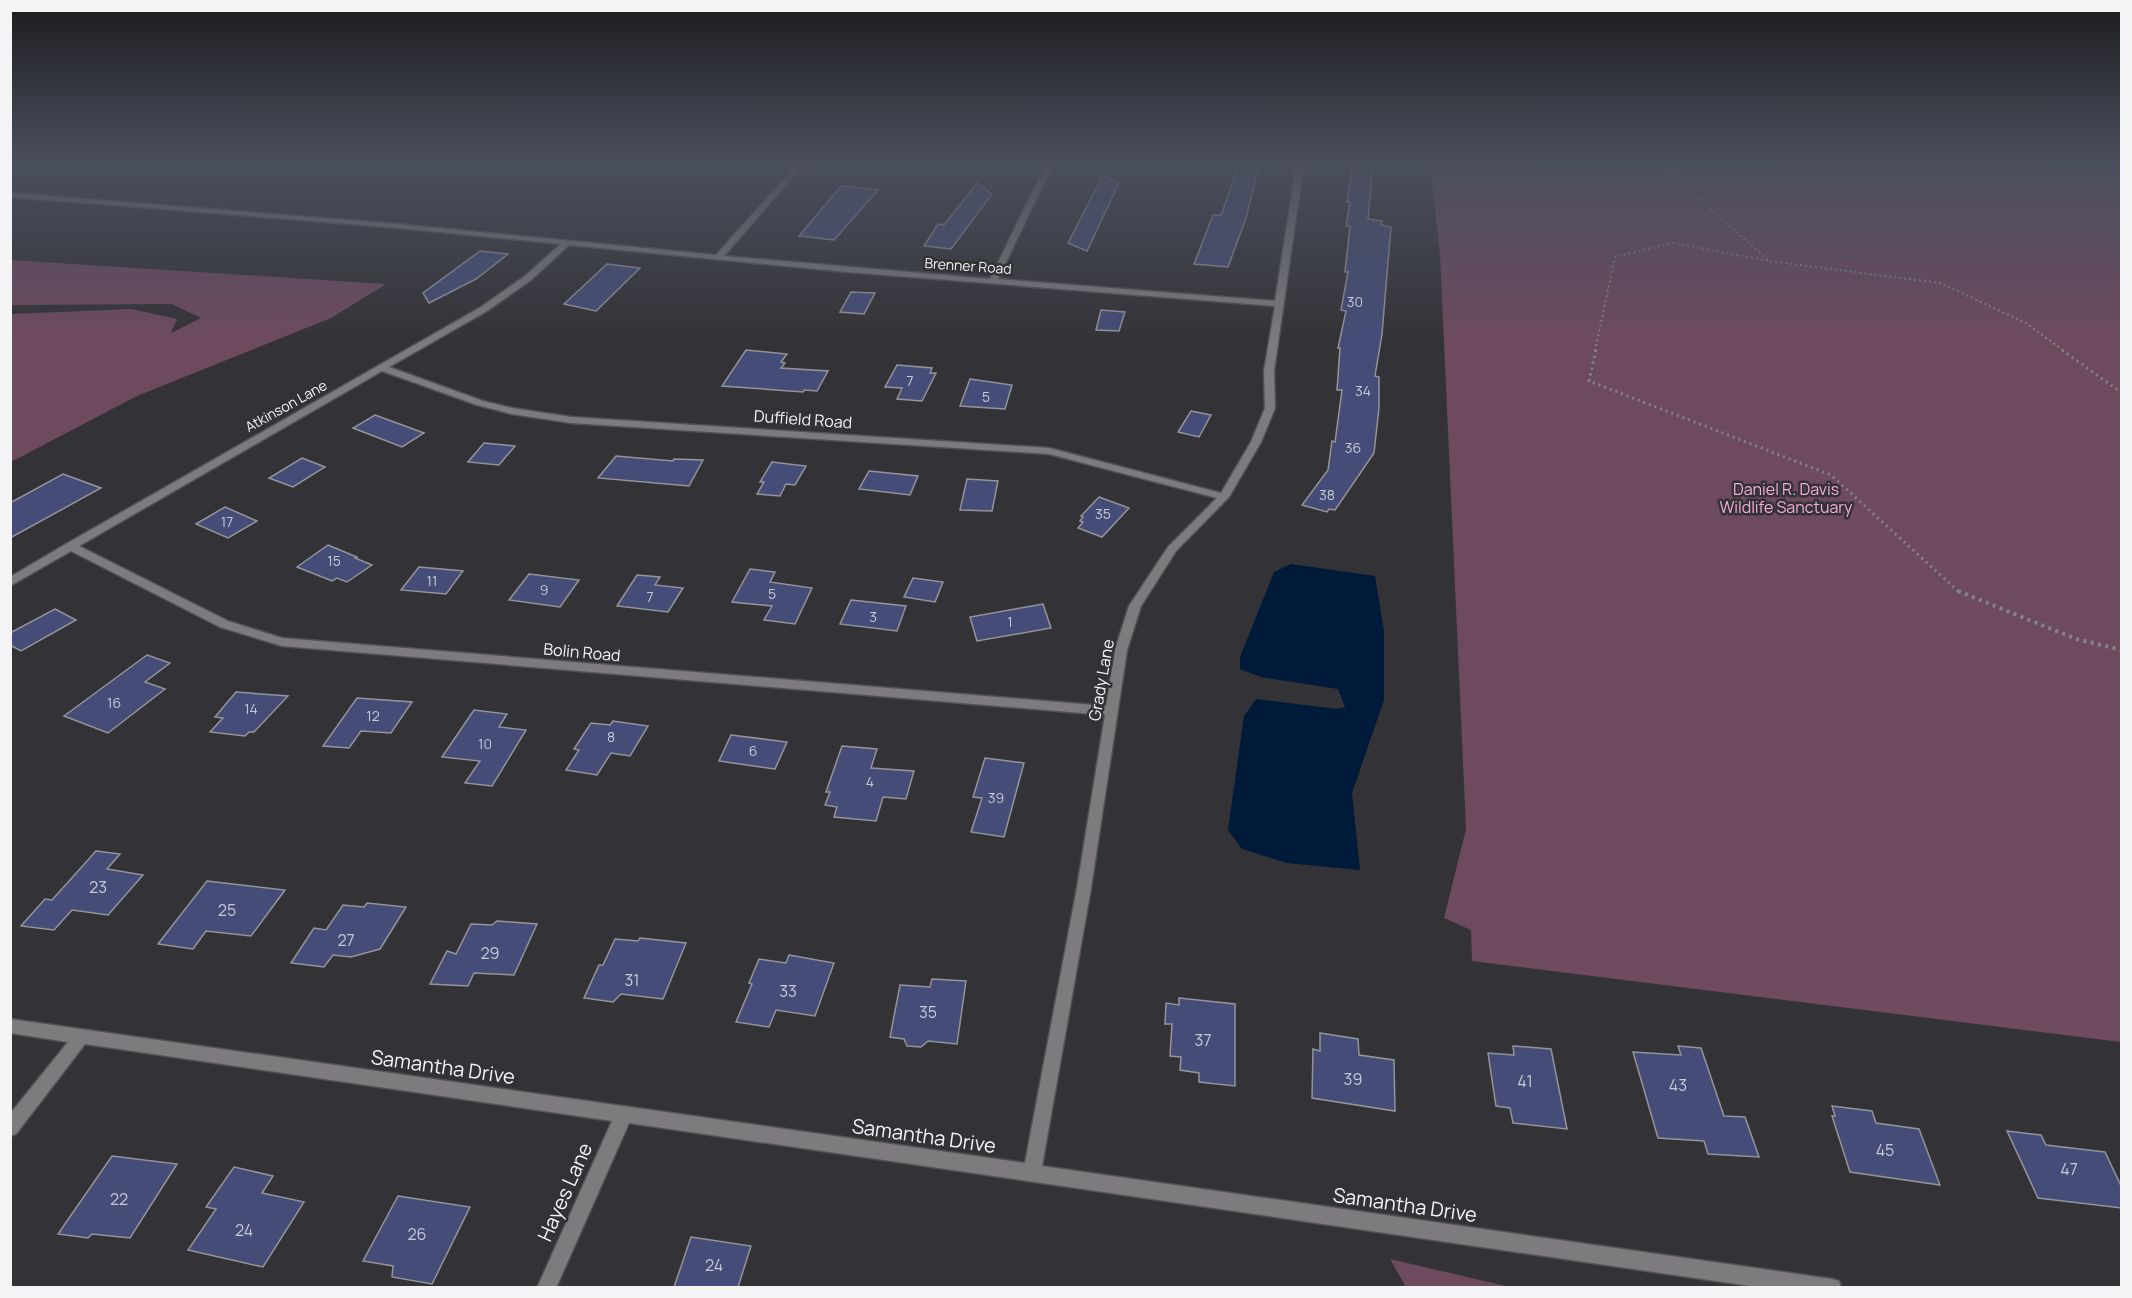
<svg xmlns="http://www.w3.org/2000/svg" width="2132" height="1298" font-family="Manrope,sans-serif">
<rect width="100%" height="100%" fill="#333236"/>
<g fill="#6e4a5f">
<path d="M1430,162H2121V1042L1472,961L1471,930L1444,918L1466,829L1440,254Z"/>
<path d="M11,260L386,284L331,318L137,396L11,462V314L131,309L177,319L171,333L201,318L172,304L11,305Z"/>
<path d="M1390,1259L1510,1287H1406Z"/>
</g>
<path fill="#001a39" d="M1291,564L1375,576L1384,631V700L1352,793L1360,870L1287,863L1242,849L1228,830L1244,716L1256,699L1337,709L1345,707L1338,689L1261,677L1240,669V657L1274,572Z"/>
<g fill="#444c77" stroke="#949599" stroke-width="1.5">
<path d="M1240,162H1260L1246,218L1228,267L1194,264L1213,215H1221Z"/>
<path d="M1357,162L1373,164L1368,219L1382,221L1381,225L1391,227L1382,334L1375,376L1379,377V408L1374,453L1335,510L1329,509L1327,512L1302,505L1328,470L1332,441L1335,442L1342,390H1337L1340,348H1338L1346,311L1341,310L1348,272H1345L1350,226H1346L1350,202H1347L1353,163Z"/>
<path d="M1103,175L1119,183L1087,251L1068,243Z"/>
<path d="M977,183L992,194L951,249L924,246L938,224L944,225Z"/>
<path d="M841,186L878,190L834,240L799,236Z"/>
<path d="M480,251L508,254L476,279L429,303L423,293Z"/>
<path d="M607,264L640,268L596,311L564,304Z"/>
<path d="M851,292L875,293L864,314L840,312Z"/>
<path d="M1101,310L1125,312L1119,331L1096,330Z"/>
<path d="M746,350L787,354L781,362L785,363L781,368L828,371L817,391L804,390L803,392L722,386Z"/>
<path d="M897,365L932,368L930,373H936L922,401L897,399L902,388L885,387Z"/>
<path d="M970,379L1012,385L1005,409L960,406Z"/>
<path d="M1191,411L1211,415L1199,437L1178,432Z"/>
<path d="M375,415L424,433L402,447L353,428Z"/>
<path d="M484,443L515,446L499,465L468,462Z"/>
<path d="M616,456L673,461L674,459L703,460L689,486L598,478Z"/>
<path d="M302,458L325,467L293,487L269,478Z"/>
<path d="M772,462L806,466L795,485L786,484L780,496L757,494L764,482H760Z"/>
<path d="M869,471L918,476L910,495L859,489Z"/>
<path d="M63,474L101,488L10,538V503Z"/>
<path d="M967,479L998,481L992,511L960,510Z"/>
<path d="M1099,497L1129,508L1102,537L1078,528L1083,522L1080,521L1083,517L1081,516Z"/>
<path d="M225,507L257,521L228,538L196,524Z"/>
<path d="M328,545L357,557L355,558L372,565L347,582L337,578L332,581L297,567Z"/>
<path d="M419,567L463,571L446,594L401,590Z"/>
<path d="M750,569L775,572L770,582L812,588L795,624L764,620L772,606L732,602Z"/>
<path d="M529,574L579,580L560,607L509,600Z"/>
<path d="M637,575L660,577L655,585L683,588L668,612L617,606Z"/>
<path d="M913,578L943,582L935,602L904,597Z"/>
<path d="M851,600L906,606L897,631L840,624Z"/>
<path d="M1043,604L1051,628L977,641L970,617Z"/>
<path d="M55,609L76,620L21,651L10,645V633Z"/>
<path d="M147,655L170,663L145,682L165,689L108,733L64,716Z"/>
<path d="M236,692L288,696L254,732H249L245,736L210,732L223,718L215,717Z"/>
<path d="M357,698L412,702L391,733L361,731L349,748L323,746Z"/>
<path d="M474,710L507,714L499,727L526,730L492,786L465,783L480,761L442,757Z"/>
<path d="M613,721L648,726L630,756L611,753L597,775L566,770L579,750L574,749L591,723L610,725Z"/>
<path d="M731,735L787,742L775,769L719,761Z"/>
<path d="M842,746L877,749L871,768L914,771L906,799L883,797L876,821L834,817L837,807L825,805L830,792H826Z"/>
<path d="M985,758L1024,763L1004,837L971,832L982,798L973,797Z"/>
<path d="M96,851L120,854L107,869L143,875L108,915L72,910L54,930L21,926L45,899L52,900Z"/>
<path d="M207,881L285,890L251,936L206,931L193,949L158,944Z"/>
<path d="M367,903L406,907L380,949L351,957L333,955L324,967L291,963L314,928L326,930L343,905L364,907Z"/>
<path d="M497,921L537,924L514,975L474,973L468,986L430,984L447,951L456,954L471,924L492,925Z"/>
<path d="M640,938L686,943L663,999L621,994L613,1002L584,998L599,965H603L615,939L638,941Z"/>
<path d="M789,955L834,963L815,1016L776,1010L769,1027L736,1022L752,984L749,983L759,959L786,963Z"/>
<path d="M932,979L966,981L957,1044L928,1041L921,1047L907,1046L904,1039L890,1037L900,985L930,987Z"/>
<path d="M1179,998L1235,1004V1086L1199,1082V1073L1180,1070L1181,1057L1170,1056L1172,1024H1165L1166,1003L1179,1005Z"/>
<path d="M1320,1033L1358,1039L1359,1055L1394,1060L1395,1111L1312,1098L1313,1049L1320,1051Z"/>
<path d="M1513,1046L1551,1049L1567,1129L1513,1123L1510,1108L1496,1106L1488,1053L1514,1055Z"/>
<path d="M1678,1046L1701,1048L1724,1116L1745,1117L1759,1157L1708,1154L1704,1141L1658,1138L1633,1052L1681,1055Z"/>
<path d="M1832,1106L1872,1111L1876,1123L1919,1129L1940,1185L1850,1172L1832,1116H1835Z"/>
<path d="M2007,1131L2041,1135L2046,1145L2105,1152L2121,1186V1208L2038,1198Z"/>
<path d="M112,1156L177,1164L130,1238L92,1234L88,1238L58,1234Z"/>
<path d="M234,1167L273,1176L262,1193L304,1202L263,1267L188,1250L216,1209L206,1207Z"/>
<path d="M398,1196L470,1207L432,1284L392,1277L393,1266L363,1261Z"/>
<path d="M691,1237L751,1246L738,1287H674Z"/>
</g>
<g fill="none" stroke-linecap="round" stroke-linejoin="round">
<defs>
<path id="minor" d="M799,162H806L724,256L990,279L1047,162H1054L998,279L1275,301L1297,162H1304L1274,371L1275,408L1261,442L1229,497L1176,551L1141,606L1127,650L1091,888L1042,1166L1832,1279L1839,1281L1841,1288H1764L629,1123L556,1288H537L612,1121L85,1044L16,1134L10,1136V1114L68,1042L10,1033V1019L1025,1163L1077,888L1105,715L282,646L220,627L71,551L10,586V577L66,544L481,307L525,276L561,244L387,227L10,197V193L387,223L716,255ZM569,245L847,272L1275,306L1264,371L1265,408L1251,442L1221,493L1049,448L571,417L512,408L483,401L389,367L487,311L531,280ZM382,371L477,405L512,414L571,423L1049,454L1217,498L1168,547L1129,606L1115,650L1106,706L282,638L228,621L79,546Z"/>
</defs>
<use href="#minor" stroke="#525155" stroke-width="3"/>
<g stroke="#848386" stroke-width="2" stroke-dasharray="2 3" stroke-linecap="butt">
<path d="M1658,162L1769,261L1940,283L2026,323L2064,351"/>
<path d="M1595,351L1615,257L1673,243L1769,261"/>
</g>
<g stroke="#848386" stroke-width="3" stroke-dasharray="2 4" stroke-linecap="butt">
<path d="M1596,350L1589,381L1831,475L1959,592"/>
<path d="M2062,350L2122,393"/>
</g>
<path stroke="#848386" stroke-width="4" stroke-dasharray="3 4.5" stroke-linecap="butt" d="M1958,591L2076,639L2122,650"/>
<use href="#minor" fill="#7d7b7d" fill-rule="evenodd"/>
</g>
<linearGradient id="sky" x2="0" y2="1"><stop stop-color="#1c1c1e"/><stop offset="0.47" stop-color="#4a4f5d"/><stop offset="1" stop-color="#4a4f5d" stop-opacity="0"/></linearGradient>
<rect width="2132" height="344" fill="url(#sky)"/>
<g text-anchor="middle" stroke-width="5" stroke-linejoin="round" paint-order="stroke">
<g font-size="14" fill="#f4f3f6" stroke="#333236">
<text transform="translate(968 266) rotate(4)" y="5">Brenner Road</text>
<text transform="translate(286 406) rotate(-29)" y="5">Atkinson Lane</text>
</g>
<g font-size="14" fill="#c8c9d6">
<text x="1355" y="307">30</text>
<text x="910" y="386">7</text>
<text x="1363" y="396">34</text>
<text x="986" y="402">5</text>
<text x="1353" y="453">36</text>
<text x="1327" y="500">38</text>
<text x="1103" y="519">35</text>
<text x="227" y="527">17</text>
<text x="334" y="566">15</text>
<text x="432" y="586">11</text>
<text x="544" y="595">9</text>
<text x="772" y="599">5</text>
<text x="650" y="602">7</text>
<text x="873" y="622">3</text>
<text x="1010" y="627">1</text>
<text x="114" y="708">16</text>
<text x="251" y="714">14</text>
<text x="373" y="721">12</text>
<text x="611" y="742">8</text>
<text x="485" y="749">10</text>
<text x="753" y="756">6</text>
<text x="870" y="787">4</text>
<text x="996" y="803">39</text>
</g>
<g font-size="16" fill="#f4f3f6" stroke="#333236">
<text transform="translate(803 419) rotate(4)" y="6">Duffield Road</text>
<text transform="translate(582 652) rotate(5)" y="6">Bolin Road</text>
<text transform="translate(1101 680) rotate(-80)" y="6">Grady Lane</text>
</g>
<g font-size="16" fill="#f6acd6" stroke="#333236">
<text x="1786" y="495">Daniel R. Davis<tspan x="1786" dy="18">Wildlife Sanctuary</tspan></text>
</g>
<g font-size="16" fill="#c8c9d6">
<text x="98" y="893">23</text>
<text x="227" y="916">25</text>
<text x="346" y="946">27</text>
<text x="490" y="959">29</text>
<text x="632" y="986">31</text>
<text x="788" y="997">33</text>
<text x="928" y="1018">35</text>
<text x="1203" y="1046">37</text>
<text x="1353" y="1085">39</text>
<text x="1525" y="1087">41</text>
<text x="1678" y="1091">43</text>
<text x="1885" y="1156">45</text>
<text x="2069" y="1175">47</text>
<text x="119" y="1205">22</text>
<text x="244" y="1236">24</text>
<text x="417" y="1240">26</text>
<text x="714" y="1271">24</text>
</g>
<g font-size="20" fill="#f4f3f6" stroke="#333236">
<text transform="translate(443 1067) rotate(8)" y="7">Samantha Drive</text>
<text transform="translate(924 1136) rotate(8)" y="7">Samantha Drive</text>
<text transform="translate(565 1192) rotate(-66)" y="7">Hayes Lane</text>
<text transform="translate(1405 1205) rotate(8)" y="7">Samantha Drive</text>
</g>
</g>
<rect width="2132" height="1298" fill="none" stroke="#f4f3f6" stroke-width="24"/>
</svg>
